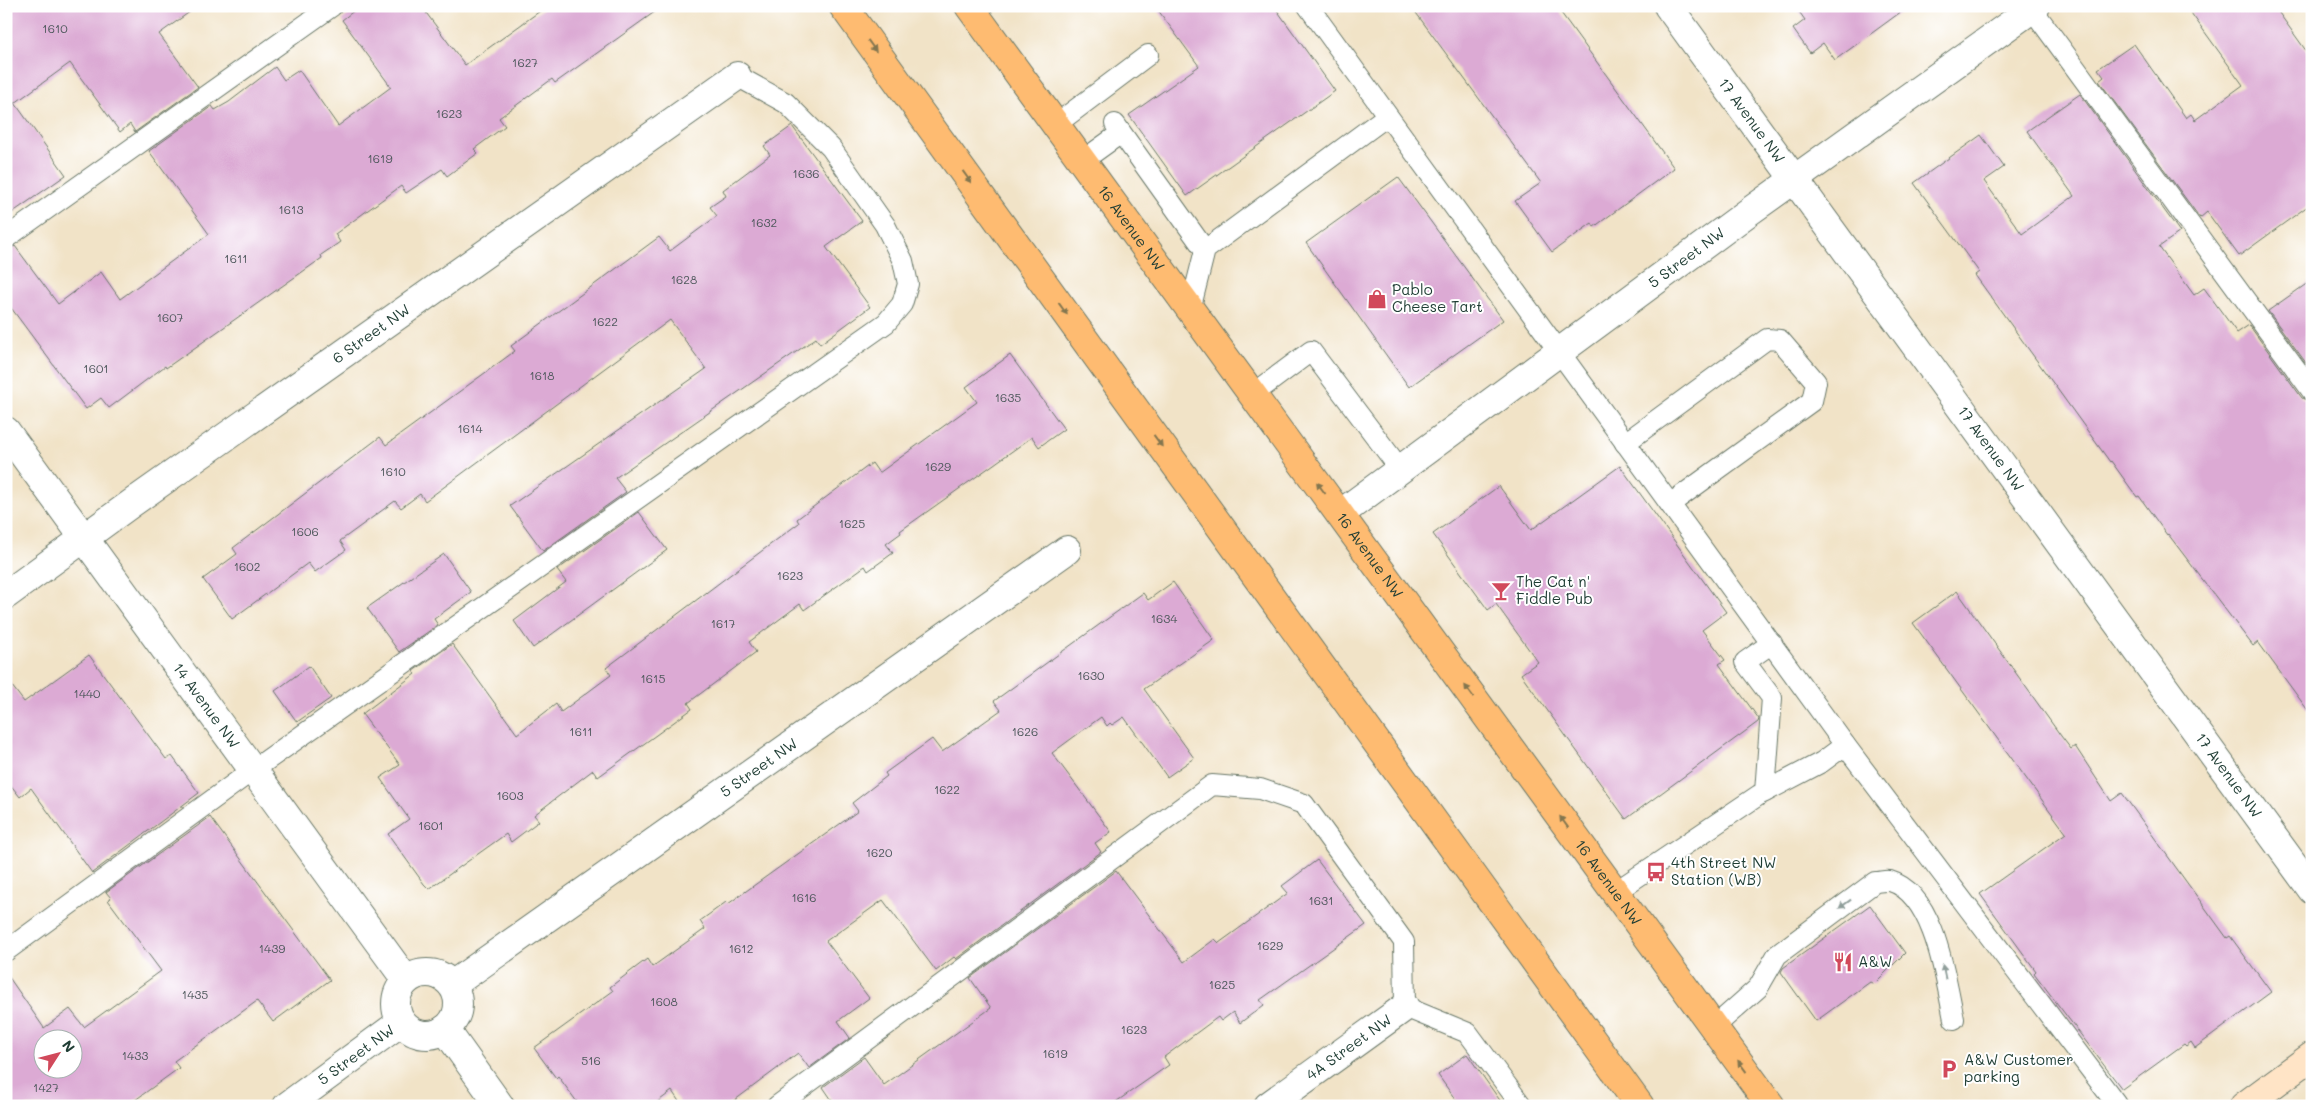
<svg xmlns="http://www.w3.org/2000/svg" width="2318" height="1112" font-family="Mali,sans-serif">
<rect width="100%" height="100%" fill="#fff"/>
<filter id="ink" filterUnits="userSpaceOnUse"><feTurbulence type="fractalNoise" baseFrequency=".02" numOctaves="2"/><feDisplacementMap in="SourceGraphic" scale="10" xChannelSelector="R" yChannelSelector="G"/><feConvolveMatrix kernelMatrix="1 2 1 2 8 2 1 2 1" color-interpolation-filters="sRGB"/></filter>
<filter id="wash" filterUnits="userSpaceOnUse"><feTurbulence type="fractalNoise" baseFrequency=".0096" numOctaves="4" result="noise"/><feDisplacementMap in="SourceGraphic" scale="20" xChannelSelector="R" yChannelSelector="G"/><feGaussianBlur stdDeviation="1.12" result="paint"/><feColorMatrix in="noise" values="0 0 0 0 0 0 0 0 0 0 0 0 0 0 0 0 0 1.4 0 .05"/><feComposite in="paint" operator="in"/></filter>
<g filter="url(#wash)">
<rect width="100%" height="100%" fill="#f1e3c7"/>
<g id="blocks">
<g fill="#dcaad4" fill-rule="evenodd">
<path d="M6,6H198L159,34L198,87L135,132L130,124L120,132L70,63L15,103L66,175L6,217Z"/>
<path d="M360,6H421L465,65L547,6H663L555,83L552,79L499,118L505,126L474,149L478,153L447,176L442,169L406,193L401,186L335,234L340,242L321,255L322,258L166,368L165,366L109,408L101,398L86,409L6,301V250L15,246L58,304L101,272L120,299L209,234L149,151L212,106L215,110L229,102L275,67L284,80L299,70L338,126L391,87L342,20Z"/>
<path d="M1155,6H1274L1335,91L1187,196L1129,115L1199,66Z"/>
<path d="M1411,6H1556L1674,168L1594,227L1592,223L1552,252L1515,201L1541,183Z"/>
<path d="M1795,6H1909L1835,60L1823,43L1810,53L1793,29L1805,20Z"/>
<path d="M2186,6H2274L2312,59V203L2239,256L2207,212L2200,218L2099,81L2104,77L2098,69L2134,44L2186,118L2191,114L2195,120L2243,85Z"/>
<path d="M2080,94L2180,232L2159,247L2194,295L2204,288L2237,333L2249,325L2302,398L2312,403V716L2258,642L2253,646L2168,534L2167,535L2139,496L2137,497L2111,461L2110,462L1975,275L1979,272L1914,183L1981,135L2004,167L1984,181L2022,234L2074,196L2027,131Z"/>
<path d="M792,126L862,221L826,247L870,307L820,344L816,338L615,478L626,492L543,551L510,506L706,369L670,320L425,501L420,494L401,508L395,501L340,541L346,550L315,572L308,563L232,619L203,579L237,554L233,548L380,437L386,445L515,351L511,346L659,237L670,251L717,216L710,207L726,196L723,190L770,155L764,146Z"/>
<path d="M1398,177L1503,320L1409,387L1306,243Z"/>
<path d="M2312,280V371L2268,311Z"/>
<path d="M1010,355L1064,429L1039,447L1032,437L900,531L901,533L886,544L893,553L868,571L865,566L804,610L800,604L749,642L756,652L688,703L692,709L598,777L593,770L534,815L539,821L511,842L506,834L429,889L424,884L388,834L409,819L380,778L400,765L362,714L415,674L413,671L452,644L517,734L556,704L561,712L611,675L606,668L799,523L797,519L872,463L879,473L977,402L966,387Z"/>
<path d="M1620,466L1726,612L1702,630L1725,660L1719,664L1759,719L1758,722L1626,819L1521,674L1538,662L1496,604L1488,610L1433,534L1499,486L1531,530Z"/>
<path d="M639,512L667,550L533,648L514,621L566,582L557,570Z"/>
<path d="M444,554L471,592L434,619L438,625L399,652L367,608Z"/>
<path d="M1173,582L1214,640L1144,689L1194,758L1167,777L1124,717L1112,725L1110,723L1107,726L1101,717L1052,753L1111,832L1095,843L1101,852L956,959L954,957L936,971L883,900L826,941L869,998L838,1021L850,1038L809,1068L798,1053L727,1106H682L672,1091L652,1106H580L558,1076L556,1078L534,1048L613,991L610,987L647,959L652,967L705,929L700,921L726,902L728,904L858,811L852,803L887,776L885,773L932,739L942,752L1001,710L994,701L1143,593L1148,600Z"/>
<path d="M1957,591L2061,736L2071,749L2075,746L2111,801L2122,793L2227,938L2230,936L2271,992L2195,1048L2191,1042L2186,1046L2184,1044L2122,1089L2034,973L2036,971L1980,894L2066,833L1913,623Z"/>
<path d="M89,655L166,759L172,756L199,793L92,873L31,788L20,797L6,779V678L24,702Z"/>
<path d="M309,666L331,698L297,722L275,691Z"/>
<path d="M210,817L330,980L273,1022L257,1001L174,1061L179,1068L127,1106H6V973L44,1028L70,1009L84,1027L161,971L108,900L111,898L106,892ZM42,1040H72V1070H42Z"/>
<path d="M1317,860L1366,925L1260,1000L1264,1005L1240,1023L1233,1012L1221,1021L1218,1017L1164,1057L1169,1065L1110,1106H836L823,1087L864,1057L884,1085L991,1008L970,978L1116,871L1184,962L1215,939L1219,943L1288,893L1282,886Z"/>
<path d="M1870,905L1905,953L1874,984L1870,982L1816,1021L1781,972L1783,968Z"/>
<path d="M1467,1054L1504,1106H1460L1438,1075Z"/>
</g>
</g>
</g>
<g filter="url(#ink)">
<use href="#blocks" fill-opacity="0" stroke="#687767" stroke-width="1"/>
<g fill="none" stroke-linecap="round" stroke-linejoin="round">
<defs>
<g id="lane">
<path d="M1308,6L1845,745L2118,1106"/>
<path d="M2030,6L2312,391"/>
<path d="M1115,124L1205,250"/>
<path d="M1055,125L1148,55"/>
<path d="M1082,161L1121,133"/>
<path d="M6,238L332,6"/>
<path d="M1190,310L1205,250L1387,116"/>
<path d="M1252,395L1311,351L1400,469"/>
<path d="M1625,443L1767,339L1780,340L1816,382L1812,401L1670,504"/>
<path d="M1765,792L1772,698L1745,662L1772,643"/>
<path d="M1615,892L1759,795L1822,762L1845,745"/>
<path d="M6,951L253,770L886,323L902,304L908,284L903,261L885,225L831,148L786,103L737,76"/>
<path d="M1714,1027L1758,988L1777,955L1875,882C1880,882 1886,880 1890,881C1935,894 1946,981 1954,1019"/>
<path d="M777,1106L1212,785L1260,789L1304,804L1404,942L1405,1007L1468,1033L1522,1106"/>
</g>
<g id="street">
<path id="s1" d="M1668,6L2312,890"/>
<path id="s2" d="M6,431L406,980"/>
<path id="s3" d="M1340,514L1750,211L2036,6"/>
<path id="s4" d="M6,595L132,503L737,76"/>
<circle cx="427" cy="1004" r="31"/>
<path id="s5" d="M452,985L1067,550"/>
<path d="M445,1029L500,1106"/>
<path id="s6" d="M287,1106L401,1022"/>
<path id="s7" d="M1268,1106L1405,1007"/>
</g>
<path id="secondary" d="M2244,1106L2312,1056"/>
<g id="highway">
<path d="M843,6L1640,1106"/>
<path id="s8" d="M969,6L1771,1106"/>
</g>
</defs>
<use href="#lane" stroke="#687767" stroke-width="22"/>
<use href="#street" stroke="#687767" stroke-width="30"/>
<use href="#secondary" stroke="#687767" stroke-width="30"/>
<use href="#highway" stroke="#687767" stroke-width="30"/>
<use href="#lane" stroke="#fff" stroke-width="20"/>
<use href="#street" stroke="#fff" stroke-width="28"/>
<use href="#secondary" stroke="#ffe4c6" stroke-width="28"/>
<use href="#highway" stroke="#febb71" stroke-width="28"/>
</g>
<defs><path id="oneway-solid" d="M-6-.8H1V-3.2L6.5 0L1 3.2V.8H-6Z" transform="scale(1.25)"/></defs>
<g fill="#83764f">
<use href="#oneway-solid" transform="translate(872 46) rotate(54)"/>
<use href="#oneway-solid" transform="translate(967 177) rotate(54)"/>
<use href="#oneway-solid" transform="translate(1063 309) rotate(54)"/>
<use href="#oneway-solid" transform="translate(1158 441) rotate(54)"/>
<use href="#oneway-solid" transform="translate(1321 488) rotate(-127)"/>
<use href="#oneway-solid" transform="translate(1469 691) rotate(-126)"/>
<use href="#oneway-solid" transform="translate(1564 822) rotate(-126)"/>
<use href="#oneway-solid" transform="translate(1742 1066) rotate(-126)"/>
</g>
<g fill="#8f9e9a">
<use href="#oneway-solid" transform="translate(1845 904) rotate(144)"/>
<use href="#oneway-solid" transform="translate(1944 972) rotate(-102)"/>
</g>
</g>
<defs>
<symbol id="shop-bare" viewBox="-9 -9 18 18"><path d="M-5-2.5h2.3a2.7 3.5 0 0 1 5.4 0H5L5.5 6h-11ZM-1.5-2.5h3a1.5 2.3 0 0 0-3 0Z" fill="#d1495b" stroke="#fff" stroke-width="2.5" paint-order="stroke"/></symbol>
<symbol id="bar-bare" viewBox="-9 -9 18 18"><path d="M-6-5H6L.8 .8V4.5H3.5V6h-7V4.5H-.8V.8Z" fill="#d1495b" stroke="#fff" stroke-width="2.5" paint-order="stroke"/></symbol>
<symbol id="bus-bare" viewBox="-9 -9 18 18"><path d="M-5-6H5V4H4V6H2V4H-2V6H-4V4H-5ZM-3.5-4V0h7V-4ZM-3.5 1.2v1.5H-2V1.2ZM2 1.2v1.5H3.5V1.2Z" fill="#d1495b" stroke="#fff" stroke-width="2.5" paint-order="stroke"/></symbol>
<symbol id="restaurant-bare" viewBox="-9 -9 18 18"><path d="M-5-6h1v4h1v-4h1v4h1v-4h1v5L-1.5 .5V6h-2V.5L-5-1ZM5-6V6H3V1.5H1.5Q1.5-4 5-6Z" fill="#d1495b" stroke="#fff" stroke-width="2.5" paint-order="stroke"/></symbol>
<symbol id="parking-bare" viewBox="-9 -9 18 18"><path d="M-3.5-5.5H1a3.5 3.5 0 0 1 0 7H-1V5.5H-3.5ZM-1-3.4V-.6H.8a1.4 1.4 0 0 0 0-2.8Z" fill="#d1495b" stroke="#fff" stroke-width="2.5" paint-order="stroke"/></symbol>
</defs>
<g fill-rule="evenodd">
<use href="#shop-bare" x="1363" y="285" width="28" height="28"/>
<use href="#bar-bare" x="1487" y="577" width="28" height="28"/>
<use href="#bus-bare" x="1642" y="858" width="28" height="28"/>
<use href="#restaurant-bare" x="1829" y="948" width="28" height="28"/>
<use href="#parking-bare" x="1935" y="1055" width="28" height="28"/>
</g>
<g text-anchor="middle" stroke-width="4" stroke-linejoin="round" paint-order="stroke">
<g font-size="12" fill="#4e585c">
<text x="55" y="33">1610</text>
<text x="525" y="67">1627</text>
<text x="449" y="118">1623</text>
<text x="380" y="163">1619</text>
<text x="806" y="178">1636</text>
<text x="291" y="214">1613</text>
<text x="764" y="227">1632</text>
<text x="236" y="263">1611</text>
<text x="684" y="284">1628</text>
<text x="170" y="322">1607</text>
<text x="605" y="326">1622</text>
<text x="96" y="373">1601</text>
<text x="542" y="380">1618</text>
<text x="1008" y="402">1635</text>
<text x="470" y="433">1614</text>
<text x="938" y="471">1629</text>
<text x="393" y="476">1610</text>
<text x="852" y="528">1625</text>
<text x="305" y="536">1606</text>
<text x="247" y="571">1602</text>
<text x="790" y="580">1623</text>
<text x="1164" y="623">1634</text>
<text x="723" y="628">1617</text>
<text x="1091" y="680">1630</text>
<text x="653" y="683">1615</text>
<text x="87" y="698">1440</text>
<text x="581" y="736">1611</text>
<text x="1025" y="736">1626</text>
<text x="947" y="794">1622</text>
<text x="510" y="800">1603</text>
<text x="431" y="830">1601</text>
<text x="879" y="857">1620</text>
<text x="804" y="902">1616</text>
<text x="1321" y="905">1631</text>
<text x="1270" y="950">1629</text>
<text x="272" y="953">1439</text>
<text x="741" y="953">1612</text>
<text x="1222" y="989">1625</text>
<text x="195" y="999">1435</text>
<text x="664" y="1006">1608</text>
<text x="1134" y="1034">1623</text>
<text x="1055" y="1058">1619</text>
<text x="135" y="1060">1433</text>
<text x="591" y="1065">516</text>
<text x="46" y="1092">1427</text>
</g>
<g font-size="15" fill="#1f3d34" stroke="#fff">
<text dy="5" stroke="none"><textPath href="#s1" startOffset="142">17 Avenue NW</textPath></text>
<text dy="5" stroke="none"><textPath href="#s8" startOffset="275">16 Avenue NW</textPath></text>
<text dy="5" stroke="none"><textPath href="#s3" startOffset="431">5 Street NW</textPath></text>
<text dy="5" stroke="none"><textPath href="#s4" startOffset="449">6 Street NW</textPath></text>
<text dy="5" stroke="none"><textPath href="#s1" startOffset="548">17 Avenue NW</textPath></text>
<text dy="5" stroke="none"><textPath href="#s8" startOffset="680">16 Avenue NW</textPath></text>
<text dy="5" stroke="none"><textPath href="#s2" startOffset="340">14 Avenue NW</textPath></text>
<text dy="5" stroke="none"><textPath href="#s5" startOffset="376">5 Street NW</textPath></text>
<text dy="5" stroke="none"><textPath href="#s1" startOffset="952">17 Avenue NW</textPath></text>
<text dy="5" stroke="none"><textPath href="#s8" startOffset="1085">16 Avenue NW</textPath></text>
<text dy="5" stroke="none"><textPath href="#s7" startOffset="100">4A Street NW</textPath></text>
<text dy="5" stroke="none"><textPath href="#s6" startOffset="86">5 Street NW</textPath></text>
</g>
<g font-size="15" fill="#1f3d34" stroke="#fff" text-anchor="start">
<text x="1392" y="295">Pablo<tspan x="1392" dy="17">Cheese Tart</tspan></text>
<text x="1516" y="587">The Cat n'<tspan x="1516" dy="17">Fiddle Pub</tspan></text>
<text x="1671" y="868">4th Street NW<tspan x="1671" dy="17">Station (WB)</tspan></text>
<text x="1858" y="967">A&amp;W</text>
<text x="1964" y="1065">A&amp;W Customer<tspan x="1964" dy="17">parking</tspan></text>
</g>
</g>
<rect width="2318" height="1112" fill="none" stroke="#fff" stroke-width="25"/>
<g transform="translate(58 1054) rotate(54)"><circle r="24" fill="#ffffff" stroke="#a5b1ae"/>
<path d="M0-4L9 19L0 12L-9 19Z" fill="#d1495b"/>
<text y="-8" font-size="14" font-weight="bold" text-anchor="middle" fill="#1f3d34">N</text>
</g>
</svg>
